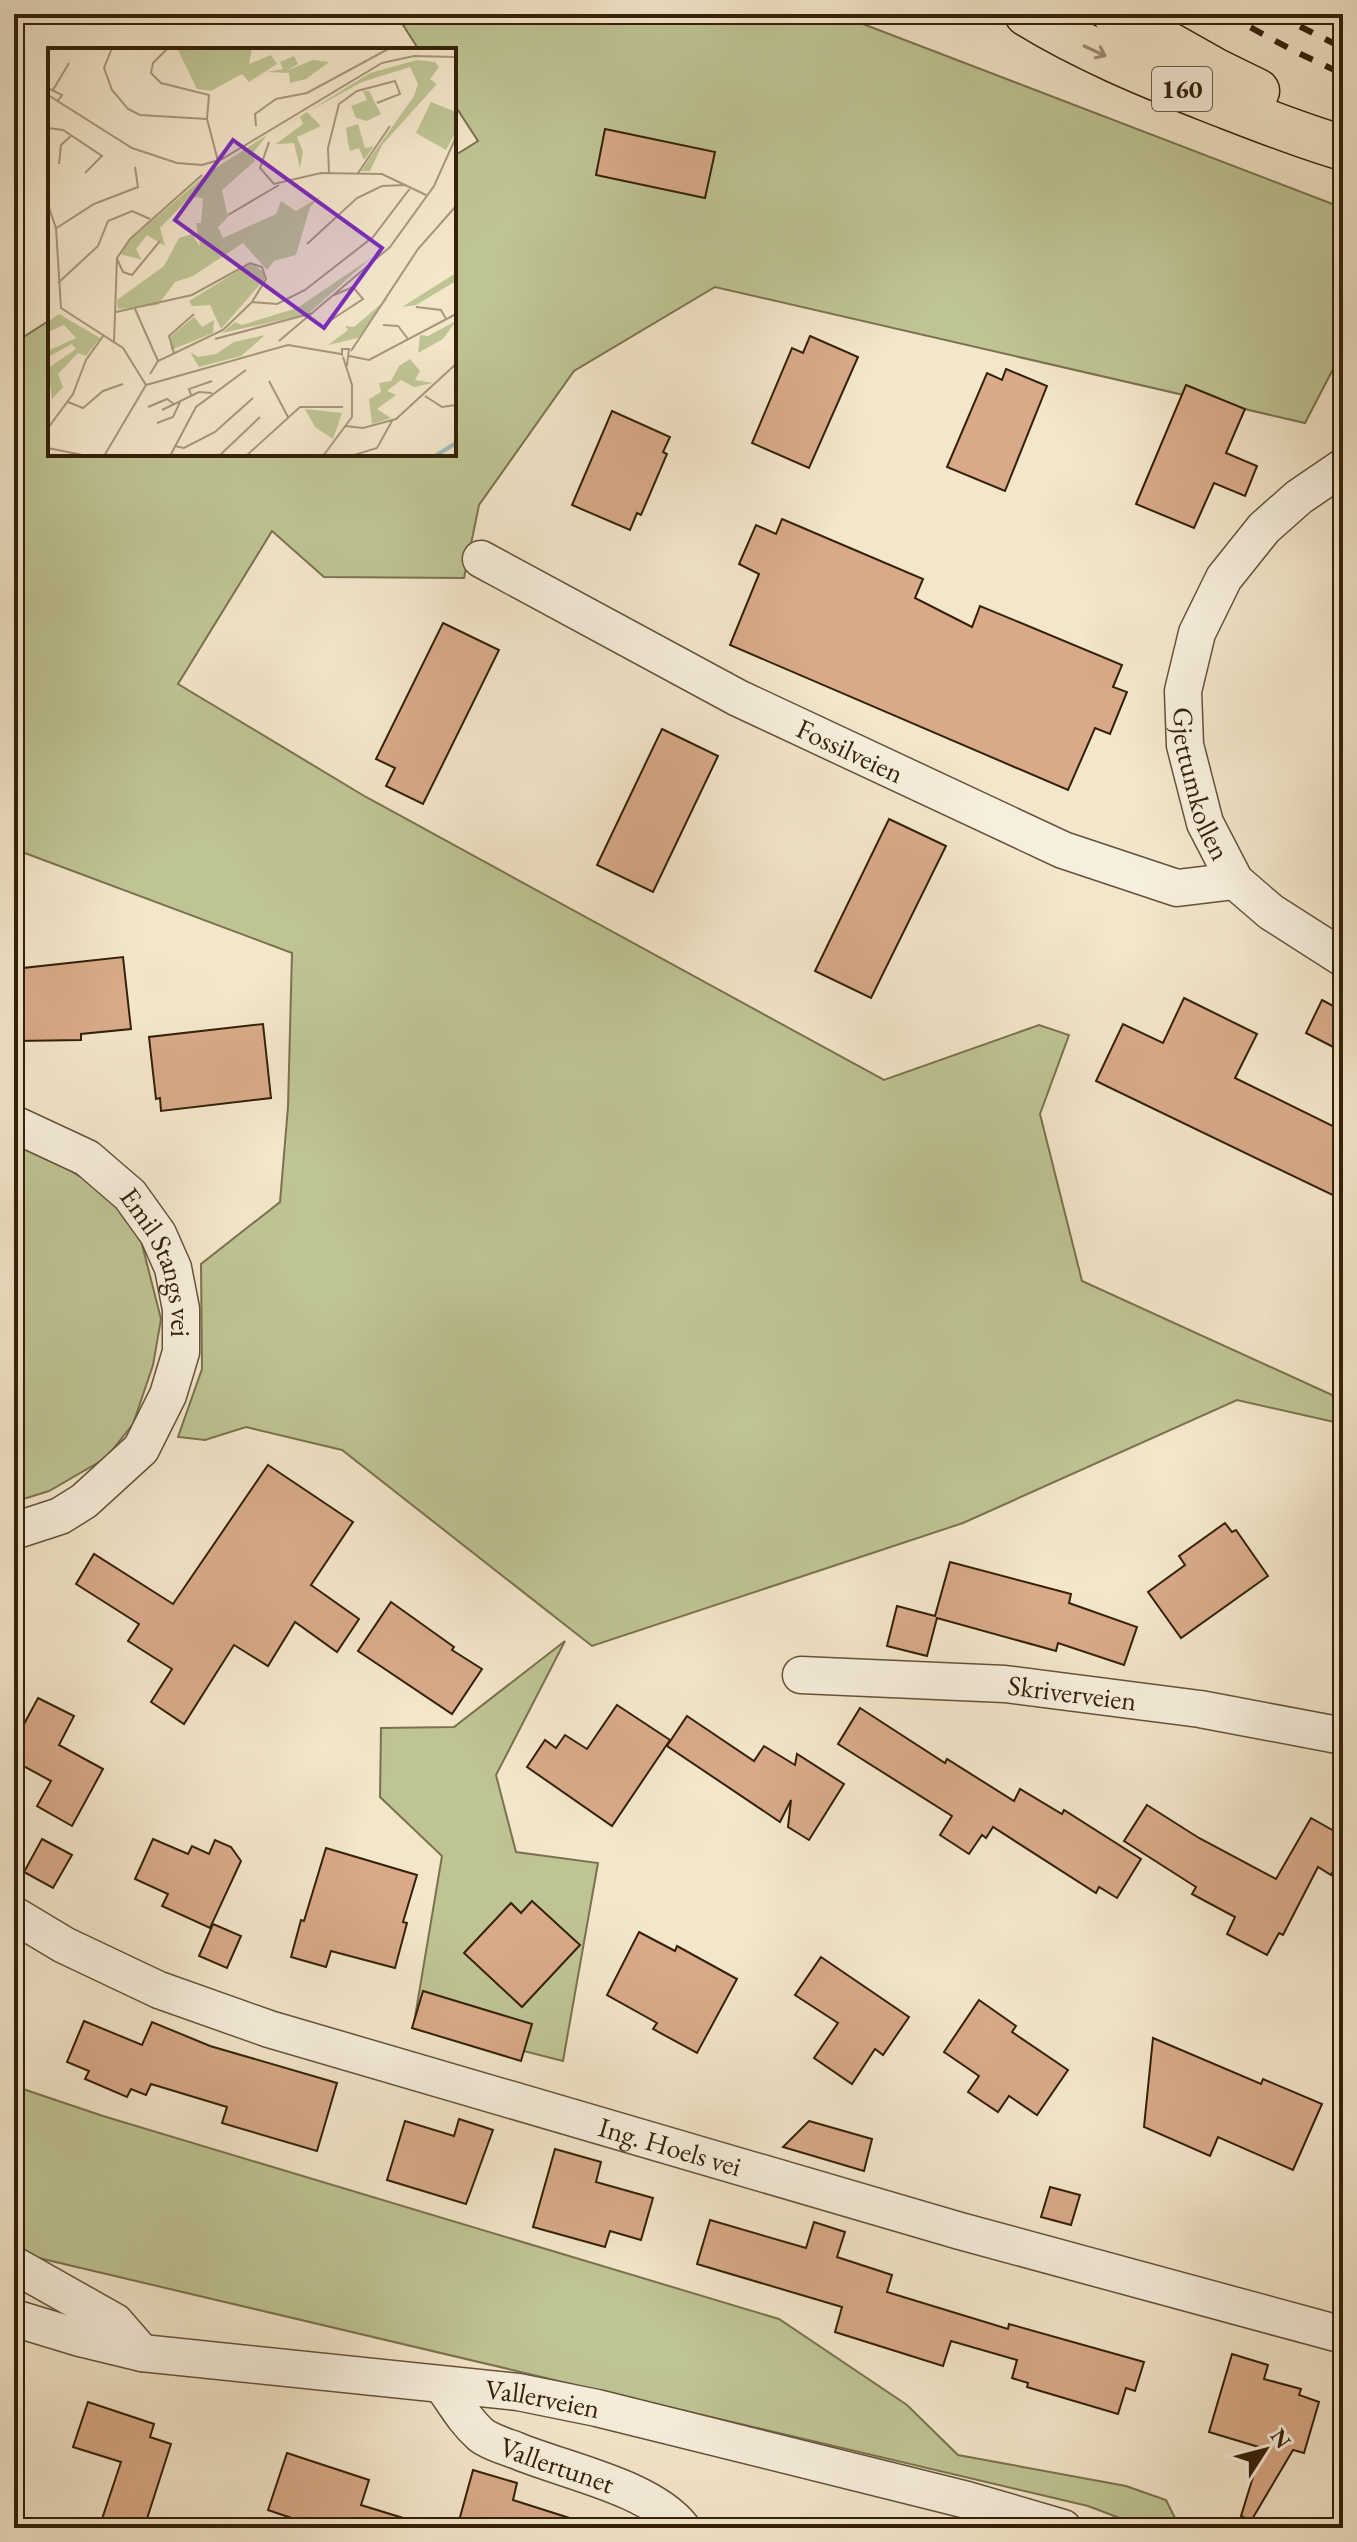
<svg xmlns="http://www.w3.org/2000/svg" width="1357" height="2542" font-family="'EB Garamond',serif">
<rect width="100%" height="100%" fill="#f3e6ca"/>
<filter id="stains"><feTurbulence type="fractalNoise" baseFrequency=".0025" numOctaves="4"/><feColorMatrix values="0 0 0 0 .2 0 0 0 0 .09 0 0 0 0 .02 0 0 0 .5 -.17"/></filter>
<radialGradient id="worn" r=".72"><stop offset=".6" stop-color="#630" stop-opacity="0"/><stop offset="1" stop-color="#630" stop-opacity=".3"/></radialGradient>
<g fill="#bfc494" stroke="#7a724e" stroke-width="2">
<path d="M396,14H837L1343,208V350L1305,423L715,287L574,371L479,505L464,578L324,577L272,531L178,684L366,797L884,1080L1039,1025L1069,1035L1040,1114L1082,1281L1343,1400V1424L1237,1400L963,1523L592,1646L342,1450L246,1427L205,1440L178,1437L202,1369L201,1264L280,1202L288,1107L292,953L14,849V343L50,320V454H454V156L478,141L454,104V50H419Z"/>
<path d="M14,1136L133,1209L161,1319L153,1365L133,1424L106,1458L49,1491L14,1502Z"/>
<path d="M565,1641L496,1775L516,1852L598,1863L563,2061L414,2023L442,1856L380,1797L381,1728L454,1727Z"/>
<path d="M14,2086L103,2116L779,2319L907,2405L958,2455L1126,2486L1166,2500L1180,2528H1146L1088,2506L26,2255L14,2246Z"/>
</g>
<g fill="#d8aa88" stroke="#342108" stroke-width="2">
<path d="M605,129L715,152L705,198L596,175Z"/>
<path d="M810,336L858,357L809,468L752,443L792,348L803,353Z"/>
<path d="M1006,369L1047,386L1005,491L947,467L987,373L1002,380Z"/>
<path d="M1186,385L1245,409L1226,453L1257,466L1245,496L1214,483L1194,528L1136,504Z"/>
<path d="M612,411L670,437L663,452L667,454L641,515L637,513L630,530L572,505Z"/>
<path d="M782,519L923,579L915,598L972,627L980,606L1122,665L1113,687L1127,692L1110,734L1095,728L1068,790L730,645L759,574L739,564L756,525L776,534Z"/>
<path d="M443,623L499,650L423,804L386,786L395,768L376,759Z"/>
<path d="M662,729L718,756L653,892L597,865Z"/>
<path d="M889,819L946,846L871,998L815,971Z"/>
<path d="M123,957L131,1029L81,1034V1040L17,1041L16,1033H14V969Z"/>
<path d="M1184,998L1257,1034L1235,1078L1343,1131V1200L1096,1081L1123,1024L1163,1043Z"/>
<path d="M1322,1000L1343,1011V1052L1306,1033Z"/>
<path d="M263,1024L271,1098L161,1111L160,1098L156,1099L149,1037Z"/>
<path d="M268,1465L353,1522L311,1585L359,1619L337,1652L295,1622L268,1666L234,1645L184,1724L151,1702L172,1669L128,1641L139,1624L76,1584L94,1554L173,1604Z"/>
<path d="M1225,1523L1232,1532L1236,1530L1268,1576L1181,1638L1148,1592L1185,1565L1179,1556Z"/>
<path d="M950,1562L1071,1594L1069,1603L1137,1627L1124,1665L1058,1643L1056,1651L937,1618L927,1656L887,1646L897,1606L935,1616Z"/>
<path d="M391,1602L454,1647L452,1650L482,1669L452,1714L358,1651Z"/>
<path d="M38,1698L74,1716L59,1745L103,1769L72,1826L37,1806L51,1781L14,1761V1718L24,1724Z"/>
<path d="M617,1705L670,1740L612,1826L527,1767L545,1740L556,1748L565,1735L587,1749Z"/>
<path d="M860,1708L945,1763L947,1759L1014,1801L1020,1789L1062,1814L1064,1810L1141,1859L1117,1898L1099,1887L1096,1893L993,1827L986,1838L982,1835L969,1854L940,1835L952,1816L838,1744Z"/>
<path d="M687,1716L754,1761L764,1746L795,1765L797,1754L844,1784L809,1840L788,1827L791,1800L780,1822L667,1746Z"/>
<path d="M1147,1805L1199,1838L1276,1879L1311,1818L1343,1836V1853L1331,1875L1318,1867L1283,1935L1279,1933L1267,1955L1227,1934L1235,1917L1192,1894L1196,1887L1124,1841Z"/>
<path d="M42,1839L72,1855L53,1888L24,1872Z"/>
<path d="M153,1839L188,1854L192,1846L209,1854L215,1840L231,1847L241,1861L210,1928L162,1906L168,1894L135,1879Z"/>
<path d="M326,1848L417,1875L403,1922L407,1923L395,1968L331,1951L326,1967L291,1957L301,1920L304,1921Z"/>
<path d="M532,1901L580,1945L522,2007L464,1953L511,1903L521,1913Z"/>
<path d="M213,1924L241,1936L227,1968L199,1956Z"/>
<path d="M639,1932L675,1951L677,1946L737,1979L697,2053L653,2029L657,2023L607,1995Z"/>
<path d="M821,1957L909,2017L883,2055L875,2049L852,2084L814,2058L838,2023L795,1995Z"/>
<path d="M423,1991L532,2024L521,2061L412,2028Z"/>
<path d="M979,2000L1016,2026L1012,2032L1068,2070L1037,2115L1009,2096L998,2112L968,2092L979,2076L944,2052Z"/>
<path d="M84,2021L142,2045L152,2022L210,2046L337,2083L317,2151L222,2123L227,2107L151,2084L146,2095L131,2089L127,2097L85,2079L89,2071L67,2062Z"/>
<path d="M1153,2038L1261,2084L1263,2079L1322,2104L1293,2170L1218,2137L1210,2156L1144,2127Z"/>
<path d="M459,2119L493,2130L466,2204L387,2180L405,2121L454,2136Z"/>
<path d="M809,2121L872,2139L864,2171L783,2147Z"/>
<path d="M555,2149L601,2162L596,2182L653,2198L641,2240L610,2231L605,2247L533,2227Z"/>
<path d="M1050,2187L1080,2195L1071,2225L1041,2217Z"/>
<path d="M710,2220L806,2248L814,2222L845,2232L837,2257L892,2275L887,2292L1008,2329L1009,2324L1144,2362L1135,2391L1126,2388L1118,2414L1027,2387L1028,2383L1012,2378L1017,2360L951,2341L943,2366L835,2332L842,2307L697,2264Z"/>
<path d="M1232,2354L1268,2365L1264,2379L1301,2389L1299,2395L1319,2402L1304,2453L1293,2450L1251,2521L1241,2516L1262,2448L1209,2432Z"/>
<path d="M88,2402L154,2424L150,2437L171,2444L144,2528H99L121,2462L73,2447Z"/>
<path d="M287,2453L369,2480L361,2505L413,2521L412,2528H321L268,2510Z"/>
<path d="M473,2470L517,2483L513,2500L579,2521L578,2528H457Z"/>
</g>
<g fill="none" stroke-linecap="round" stroke-linejoin="round">
<defs>
<g id="street">
<path id="s1" d="M1343,467L1299,497L1264,528L1224,578L1197,633L1183,691L1185,745L1205,823L1235,881L1271,912L1343,958"/>
<path id="s2" d="M481,559L738,698L1063,850L1177,888L1235,881"/>
<path id="s3" d="M14,1124L87,1158L130,1195L158,1234L173,1268L181,1309V1352L168,1395L141,1449L84,1501L60,1516L14,1531"/>
<path id="s4" d="M801,1675L1005,1684L1200,1709L1343,1736"/>
<path id="s5" d="M14,1915L64,1945L159,1990L269,2029L960,2231L1343,2335"/>
<path d="M14,2265L115,2322L142,2353"/>
<path id="s6" d="M14,2318L80,2338L142,2353L518,2392L597,2408L967,2500L1063,2528"/>
<path id="s7" d="M443,2386C455,2403 465,2421 481,2435C490,2442 504,2446 515,2450C565,2471 650,2487 682,2528"/>
</g>
<g id="primary">
<path d="M1027,14C1084,49 1147,75 1210,100C1254,117 1298,135 1343,148"/>
<path d="M1115,14L1214,70L1257,91"/>
</g>
</defs>
<use href="#street" stroke="#645238" stroke-width="39"/>
<use href="#primary" stroke="#342108" stroke-width="47"/>
<use href="#street" stroke="#f7efdd" stroke-width="36"/>
<use href="#primary" stroke="#f3e6ca" stroke-width="44"/>
<g stroke="#342108" stroke-width="6" stroke-dasharray="14 14" stroke-linecap="butt">
<path d="M1226,14L1294,51L1343,74"/>
<path d="M1275,14L1343,48"/>
</g>
</g>
<defs><path id="oneway-shaft" d="M-6 0H5M1.5-3L5.5 0L1.5 3" fill="none" stroke-width="1.6" stroke-linecap="round" stroke-linejoin="round" transform="scale(2)"/></defs>
<use stroke="#9d8d73" href="#oneway-shaft" transform="translate(1095 51) rotate(25)"/>
<g text-anchor="middle" stroke-width="7" stroke-linejoin="round" paint-order="stroke">
<rect fill="#f7efdd" stroke="#6e5f48" stroke-width="2" x="1152" y="67" width="60" height="44" rx="6"/>
<g font-size="26" font-weight="bold" fill="#342108">
<text x="1182" y="98">160</text>
</g>
<g font-size="28" fill="#342108" stroke="#f7efdd">
<text dy="10" stroke="none"><textPath href="#s2" startOffset="416">Fossilveien</textPath></text>
<text dy="10" stroke="none"><textPath href="#s1" startOffset="380">Gjettumkollen</textPath></text>
<text dy="10" stroke="none"><textPath href="#s3" startOffset="212">Emil Stangs vei</textPath></text>
<text dy="10" stroke="none"><textPath href="#s4" startOffset="272">Skriverveien</textPath></text>
<text dy="10" stroke="none"><textPath href="#s5" startOffset="698">Ing. Hoels vei</textPath></text>
<text dy="10" stroke="none"><textPath href="#s6" startOffset="536">Vallerveien</textPath></text>
<text dy="10" stroke="none"><textPath href="#s7" startOffset="144">Vallertunet</textPath></text>
</g>
</g>
<g transform="translate(48 48)">
<rect width="408" height="408" fill="#f3e6ca"/>
<path d="M129,0H204L201,16L223,7L229,16L201,34L194,26L163,43L149,41ZM246,8L250,16L240,22L265,12L281,14L258,31L242,35L241,25L218,24L235,21L232,14ZM369,12L387,14L391,19L382,31L389,36L334,97L322,123H313L366,48L370,36L362,19L314,34L259,64L273,78L249,89L255,104L252,120L246,95L228,96L255,76L252,69L222,87L322,25ZM315,43H321L333,66L319,73L308,70L303,58L319,52ZM383,54L408,64V84L398,102L368,85ZM310,76L317,100L326,98L316,112L311,100L302,103L300,95L298,80ZM219,87L204,106L207,113L174,142L180,169L170,179L175,190L228,166L233,153L248,163L273,148L262,159L248,207L226,213L219,222L195,195L145,228L127,234L110,257L70,261L69,252L116,218L131,190L144,186L152,198L148,175H153L155,150L142,149L112,180L117,198L99,187L88,201L94,212L72,206L81,193L160,125ZM323,210L260,266L174,285L187,274L194,277L249,260ZM203,215L216,224V232L173,281L162,257L144,258L141,253ZM408,225V233L368,257L354,259ZM340,250L310,290L280,297L300,282L297,278L306,279ZM11,266L52,290L38,308L30,305L10,326L15,339L4,351L0,320L28,301L24,296L0,309V303L28,290L16,277L0,284V274ZM146,269L154,279L166,272L165,285L123,302L122,289ZM408,273L395,291L370,305L372,287L380,288ZM217,287L193,308L151,319L142,304L150,309L168,306L186,294ZM362,311L372,323L367,332L385,335L366,339L353,332L339,343L348,347L329,361L343,370L324,376L321,351L333,344L331,335L343,333L351,318ZM257,361L294,365L285,391L267,379Z" fill="#bfc494"/>
<path fill="none" stroke="#9fbdc0" stroke-width="4" d="M387,408L408,395"/>
<path fill="none" stroke="#a7977c" stroke-width="2" d="M64,0L56,20L64,42L80,61L92,67L159,71M120,0L105,15L103,25L113,35L161,47L159,71L170,113M0,40L14,47L9,54M5,42L21,15M0,47L84,100L129,115L154,117L174,111L334,15L366,8L408,9M208,78L207,66L228,51L259,45L342,0M0,80L15,82L54,108L37,125M221,94L212,120L226,136L273,125L334,126L378,147M11,116L13,97L24,87M281,125L280,100L291,56L309,43L347,33L352,46L329,55M310,125L342,78M0,157L8,180L13,260L75,300L98,337L240,297L293,306M180,167L231,137M7,181L46,156L90,139L87,119M259,196L309,150L334,138L358,137M69,211L75,224L84,227L112,193M10,235L50,198L60,173L84,163L102,171M368,259L393,262L398,271M87,261L110,313M68,264L144,247L202,215L214,219L218,231L204,254M283,272L315,251L305,239L286,247M335,277L350,278L360,291M167,291L265,265M231,293L342,199L386,138L408,89M66,294L69,210L82,191L154,127M303,303L370,201L408,158M126,305L121,288L146,266M294,308V301H301L299,318M301,308L321,312L408,266M102,326L110,313L175,282L204,254L229,256L257,242L325,189L363,139M221,333L240,369M143,347L141,341L164,333M377,348L394,359L408,357M20,354L35,360L55,343L75,336M100,359L119,351L126,356M114,362L151,344L164,345M109,375L125,369L132,354M297,378L315,380L348,371L408,316M0,380L25,346L38,312L55,288M126,398L136,400L167,384L205,350M0,400L39,408M56,408L98,337M122,408L148,359L198,322M171,408L212,369M198,408L252,359H295M275,408L304,369V337L295,309M303,408L329,400L344,373"/>
<path fill="#7b2cbf" fill-opacity="0.15" stroke="#7b2cbf" stroke-width="4" d="M185,92L334,200L276,280L127,172Z"/>
<rect width="408" height="408" fill="none" stroke="#342108" stroke-width="4"/>
</g>
<rect width="1357" height="2542" fill="none" stroke="#f3e6ca" stroke-width="48"/>
<rect x="16" y="16" width="1325" height="2510" fill="none" stroke="#342108" stroke-width="4"/>
<rect x="24" y="24" width="1309" height="2494" fill="none" stroke="#342108" stroke-width="2"/>
<g transform="translate(1265 2450) rotate(54)" stroke="#f7efdd" stroke-width="6" paint-order="stroke">
<path d="M0-6L14 30L0 20L-14 30Z" fill="#342108"/>
<text y="-12" font-size="22" font-weight="bold" text-anchor="middle" fill="#342108">N</text>
</g>
<rect width="100%" height="100%" filter="url(#stains)"/>
<rect width="100%" height="100%" fill="url(#worn)"/>
</svg>
